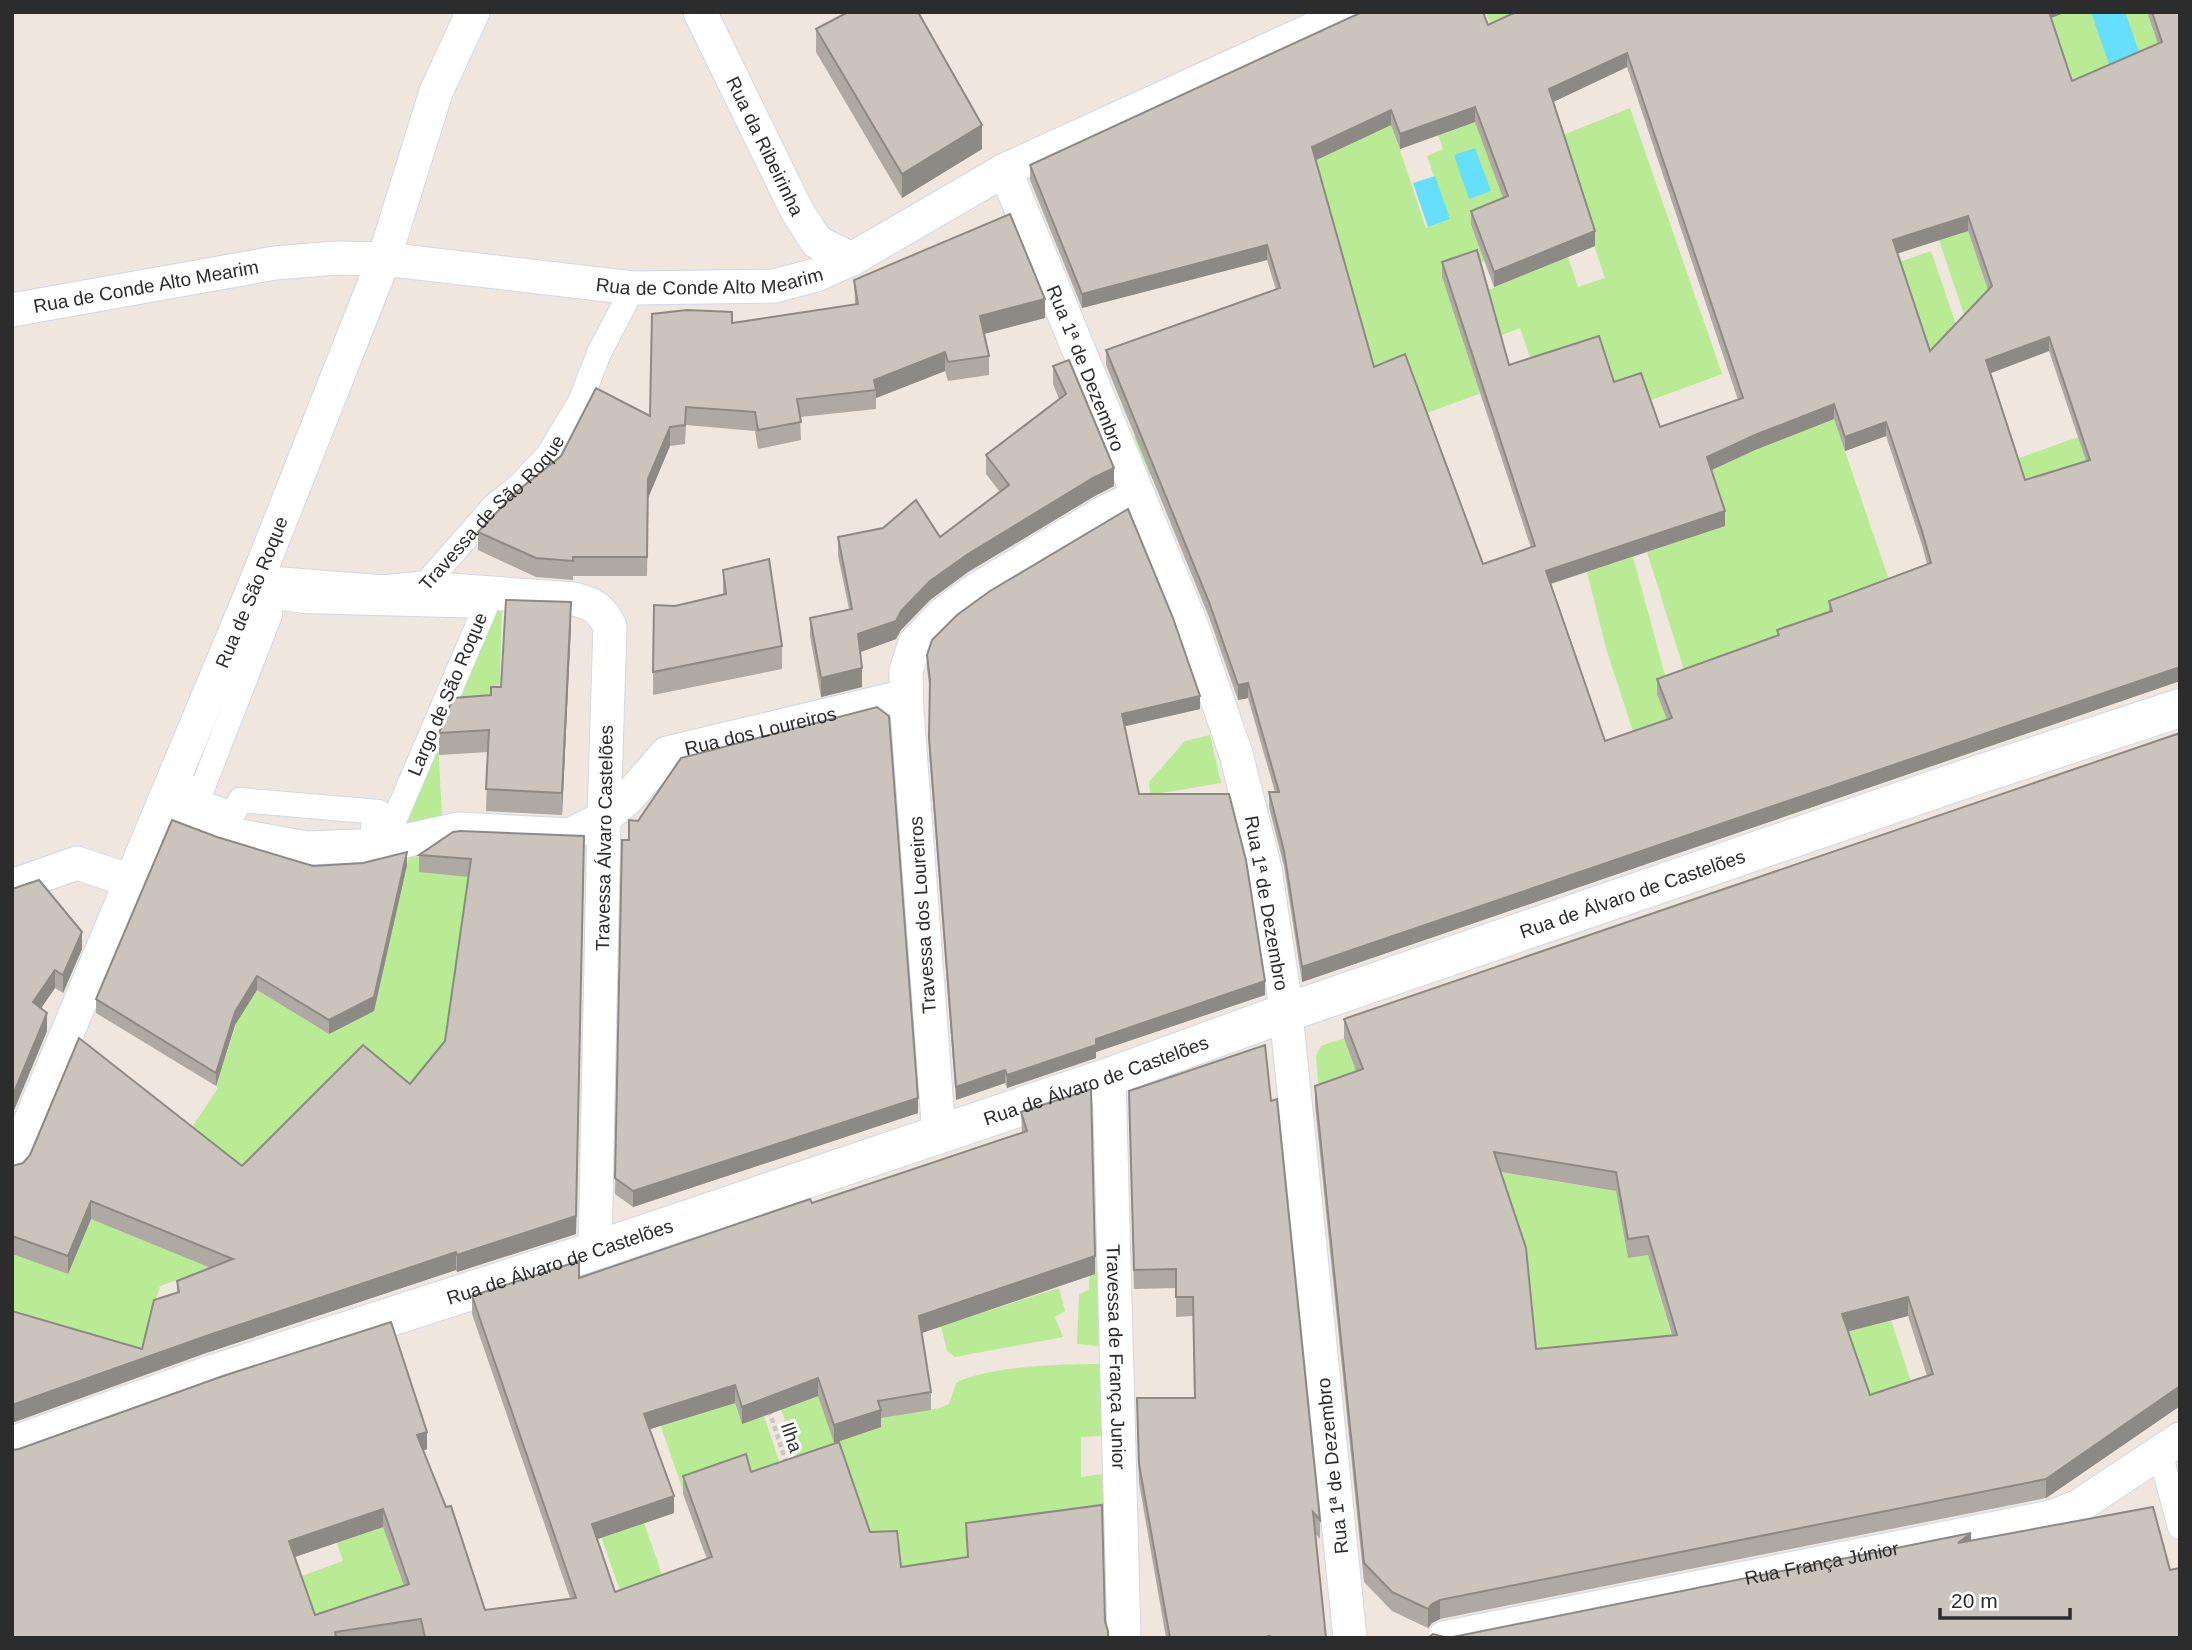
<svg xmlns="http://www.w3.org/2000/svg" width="2192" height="1650" font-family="Arial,sans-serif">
<rect width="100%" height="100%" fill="#efe6dd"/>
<g fill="#b8eb94">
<path d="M1486,12H1531L1507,211L1471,226L1485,261L1442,277L1481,393L1422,415L1215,449L1150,476L1134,437L1216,396L1261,362L1312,162L1359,27L1426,228L1449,219L1427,156L1443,149L1432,119L1504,66Z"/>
<path d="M2067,12H2147L2180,109L2080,118L2047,20Z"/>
<path d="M1630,108L1722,374L1646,402L1535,372L1520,328L1497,337L1484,292L1530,272L1536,160L1578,287L1605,278L1560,140L1561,136Z"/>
<path d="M1968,231L1992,301L1968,326L1939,240Z"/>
<path d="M1931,251L1961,339L1925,351L1896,263Z"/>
<path d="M1834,419L1893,592L1774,635L1787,679L1780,683L1820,805L1779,819L1726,670L1688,683L1647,552L1725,526L1707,472L1755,450Z"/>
<path d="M2078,437L2090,474L2026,495L2014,460Z"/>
<path d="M1633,557L1669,690L1658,695L1679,750L1640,753L1606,648L1587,572Z"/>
<path d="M486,606L502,607L499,705L437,722L442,816L390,830Z"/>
<path d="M1210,735L1221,783L1150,795L1149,782L1185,741Z"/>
<path d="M409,856L425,857L471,877L441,1087L252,1174L192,1127L218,1088L216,1086L244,1000L257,990L329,1034L374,1011Z"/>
<path d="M1344,1038L1363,1088L1320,1103L1316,1056L1321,1046Z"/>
<path d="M1494,1171L1616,1191L1628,1258L1648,1255L1677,1354L1788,1360L1488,1372Z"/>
<path d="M91,1219L232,1261L160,1286L136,1365L12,1329V1254L68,1274Z"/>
<path d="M1098,1231L1100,1346L1077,1344L1079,1294L1089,1290L1091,1232Z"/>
<path d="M1059,1288L1065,1311L1055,1317L1063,1337L955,1357L947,1351L941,1326Z"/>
<path d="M1884,1298L1911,1382L1865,1400L1842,1333Z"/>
<path d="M807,1363L834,1442L878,1418L940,1408L949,1404L956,1383C985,1366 1065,1364 1100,1364L1102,1436L1081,1437V1477L1102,1474L1104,1523L966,1541L968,1574L901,1584L870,1550L810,1494L778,1400Z"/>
<path d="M731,1392L742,1424L764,1416L785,1478L707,1560L655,1409Z"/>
<path d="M369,1485L415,1619L315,1632L296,1578L343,1561L323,1500Z"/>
<path d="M632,1487L667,1590L626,1608L589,1501Z"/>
</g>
<g fill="#65dffc">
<path d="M2091,12H2125L2142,60L2111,70Z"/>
<path d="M1475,148L1491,191L1469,199L1454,155Z"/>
<path d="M1435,176L1450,219L1428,227L1413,183Z"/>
</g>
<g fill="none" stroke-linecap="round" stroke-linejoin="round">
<defs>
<g id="pedestrian">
<path id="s1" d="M422,588L495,505L520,485L548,455L580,402L599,353L633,288"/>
<path d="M261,595L303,601L486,606L390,830L373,828L379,812L240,800L233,814L182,796L186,786L201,792L270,615L255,610Z"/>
<path d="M2160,1453L2180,1527"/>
</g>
<g id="minor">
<path id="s2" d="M700,12L797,211L817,242L852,259"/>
<path d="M1005,170L1191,624L1236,754L1265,869L1284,994L1350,1638"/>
<path id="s3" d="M12,310L275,263L336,258L384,259L633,288L774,286L816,275L852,259L1005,170L1351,12"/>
<path d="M256,582L383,592L422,588L574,599C594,604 600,608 610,626L604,818L595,1250"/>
<path id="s4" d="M163,808L224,833L306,848L387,845L458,829L569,835L604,818L628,798L667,753L906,696"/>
<path d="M12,886L77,863L131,881"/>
<path id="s5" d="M1109,1077L1124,1638"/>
<path d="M939,1135L907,711L906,671L915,643L944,613L979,588L1103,513L1138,496"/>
<path id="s6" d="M12,1165L256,582L384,259L436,92L473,12"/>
<path id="s7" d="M1444,1638L2051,1517L2079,1506L2180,1439"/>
</g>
<g id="tertiary">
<path id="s8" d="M12,1446L216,1373L585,1254L1109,1077L1285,1013L1968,778L2180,708"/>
</g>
</defs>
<use href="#pedestrian" stroke="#d2d7e6" stroke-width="26"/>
<use href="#minor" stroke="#d2d7e6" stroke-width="35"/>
<use href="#tertiary" stroke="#d2d7e6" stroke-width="40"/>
<path stroke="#c8c8c8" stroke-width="4.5" stroke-dasharray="5 3.5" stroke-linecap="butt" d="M769,1410L787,1465"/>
<use href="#pedestrian" stroke="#fff" stroke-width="24"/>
<use href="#minor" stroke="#fff" stroke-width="33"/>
<use href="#tertiary" stroke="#fff" stroke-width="38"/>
</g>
<g fill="#aea9a2" fill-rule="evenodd">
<path d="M2147,12H2180V681L1302,982L1284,866L1269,807V792H1275L1248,698L1238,700L1209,617L1106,365V350L1276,290L1267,260L1082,308L1030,180V165L1488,25L2051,18L2072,81L2158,44ZM1627,67L1738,400L1660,427L1614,382L1509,365L1442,262V277L1531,548L1483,564L1374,367L1316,160L1391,125L1400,149L1475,122L1503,198L1471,211V225L1494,287L1595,246L1553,102ZM1968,231L1988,290L1930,351L1897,253ZM2049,351L2086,461L2025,480L1990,373ZM1834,419L1845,451L1886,436L1922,545L1927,564L1829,601V612L1777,630V636L1657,679V694L1667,720L1605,741L1551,584L1725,526L1712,470L1755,450Z"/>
<path d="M816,29L982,149L902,198L816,52Z"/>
<path d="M854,280L1045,318L984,334L989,356V375L948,381L945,371L876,398V409L800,417L801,440L758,449L755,431L686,425L685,444L670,446L648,498L647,576H573V580L536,577L478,550V532L561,456L650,416L732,323L855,304Z"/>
<path d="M1053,366L1114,486L1093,497L968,572L930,600L901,630L896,639L860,652L862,687L821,697L810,636V618L849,609L838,556V537H940L1000,492L986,474V455L1059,399L1053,384Z"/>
<path d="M723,570L782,646V669L653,695L654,605L675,606L723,594Z"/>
<path d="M571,625L562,815L486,811L488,752L439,755V733L501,687Z"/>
<path d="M927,655L1200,709L1124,726L1139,794L1265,995L1096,1052V1058L1007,1088L1005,1083L956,1100L929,751L930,692L927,668Z"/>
<path d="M2180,733V1406L2046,1498L1440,1619L1432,1623L1428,1628L1392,1611L1364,1582L1315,1105V1086L1356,1071L1344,1038V1019ZM1501,1172L1616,1191L1628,1258L1648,1255L1672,1335L1536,1349ZM1908,1316L1927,1376L1870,1395L1848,1331Z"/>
<path d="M584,836L576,1234L457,1272L456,1270L209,1352L142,1349L177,1292V1281L211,1268L91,1219L68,1274L12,1254V1166H242L410,1084L445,1041L469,877L419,872V855Z"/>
<path d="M217,837L313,866L407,865L374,1011L329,1034L257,990L235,1025L216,1086L96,1013V999Z"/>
<path d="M622,840L918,1113L633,1207L615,1194Z"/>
<path d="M12,889L82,949L63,993L55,988L41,1008L47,1031L12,1115Z"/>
<path d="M1271,1101L1320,1520V1539L1315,1533L1326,1638H1166L1139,1483L1137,1418L1194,1398L1193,1316L1176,1317V1288L1134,1289L1129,1111Z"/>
<path d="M1021,1112L1095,1274L921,1333L931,1392V1410L881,1418V1427L834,1443L818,1396L742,1424L735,1403L650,1429L674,1513L597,1539L615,1592L707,1559L683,1494V1476L751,1472L870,1532L901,1567L967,1557L966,1523L1105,1621L1108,1638H422L421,1637L414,1638H12V1450L427,1449L423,1451L485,1610L570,1598L472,1314V1296L579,1278L812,1203L1022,1132ZM383,1527L404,1586L315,1615L294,1557Z"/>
</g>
<g fill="#8d8984">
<path d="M2046,12H2067L2046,20Z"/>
<path d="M1627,53V67L1549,104V89Z"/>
<path d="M1475,107V122L1400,149V134Z"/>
<path d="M1391,110V125L1312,162V147Z"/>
<path d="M982,125V149L902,198V174Z"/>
<path d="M1968,216V231L1893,255V240Z"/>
<path d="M1595,231V246L1494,287V272Z"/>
<path d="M1267,245V260L1082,308V294Z"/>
<path d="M1045,299V318L980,335V316Z"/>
<path d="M2049,337V351L1986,375V360Z"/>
<path d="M945,352V371L876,398V390L874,380Z"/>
<path d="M1834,404V419L1755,450L1707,472V457L1755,435Z"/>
<path d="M1886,422V436L1845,451V437Z"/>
<path d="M670,427V446L648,498L647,576L648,479Z"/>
<path d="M1114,468V486L1093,497L968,572L930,600L901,630L896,639L858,653V634L901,611L930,581L968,554L1093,478Z"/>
<path d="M1725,511V526L1546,585V571Z"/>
<path d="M571,602V625L562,815V793Z"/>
<path d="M2180,667V681L1302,982V967Z"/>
<path d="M862,668V687L821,697V678Z"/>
<path d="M1248,683V698L1238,700V685Z"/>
<path d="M1200,696V709L1122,727V714Z"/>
<path d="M407,852V865L374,1011L329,1034V1020Z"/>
<path d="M584,853L576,1234L457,1272V1255Z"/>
<path d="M82,932V949L63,993V975Z"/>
<path d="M55,970V988L33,1020V1002Z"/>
<path d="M257,976V990L235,1025L216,1086V1073L235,1012Z"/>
<path d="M1265,981V995L1096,1052V1058L1007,1088V1075L1096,1039Z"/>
<path d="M47,1013V1031L12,1115V1097Z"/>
<path d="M1005,1070V1083L956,1100V1087Z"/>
<path d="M918,1098V1113L633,1207V1191Z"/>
<path d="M91,1201V1219L68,1274V1256Z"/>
<path d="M456,1252V1270L209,1352L12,1423V1405L209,1335Z"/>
<path d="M1095,1256V1274L919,1334V1316Z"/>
<path d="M1908,1297V1316L1842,1333V1314Z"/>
<path d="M818,1378V1396L742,1424V1407Z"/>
<path d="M735,1385V1403L644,1431V1414Z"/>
<path d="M2180,1386V1406L2046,1498V1479Z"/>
<path d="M881,1410V1427L834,1443V1425Z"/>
<path d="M427,1432V1449L417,1453V1435Z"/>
<path d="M674,1496V1513L592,1541V1524Z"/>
<path d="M383,1509V1527L289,1559V1541Z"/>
<path d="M1971,1533V1553L1958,1543Z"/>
<path d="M1440,1600V1619L1432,1623L1428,1628V1609L1432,1604Z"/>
</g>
<g fill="#cac4bc" stroke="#8d8984" stroke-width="2" fill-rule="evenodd">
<path d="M848,12H918L982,125L902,174L816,29Z"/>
<path d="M1362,12H1483L1488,25L1516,12H2049L2072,81L2162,42L2152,12H2180V667L1302,967L1284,851L1269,792H1279L1248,683L1238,685L1209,602L1106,350L1280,288L1267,245L1082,294L1030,165ZM1627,53L1743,398L1660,427L1641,373L1614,382L1599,336L1509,365L1477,250L1442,262L1535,546L1483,564L1405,354L1374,367L1312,147L1391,110L1400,134L1475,107L1508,196L1471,211L1494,272L1595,231L1549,89ZM1968,216L1992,286L1930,351L1893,240ZM2049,337L2090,460L2025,480L1986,360ZM1834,404L1845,437L1886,422L1922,531L1931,563L1829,601L1832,611L1777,630L1779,635L1657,679L1672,718L1605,741L1546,571L1725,511L1707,457L1755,435Z"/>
<path d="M1010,214L1045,299L980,316L989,356L948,362L945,352L874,380L876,390L797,399L801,422L758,430L755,412L686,407L685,425L670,427L648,479L647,557H573V561L536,558L478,532L516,492L561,456L596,388L650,416L652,314L687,310L732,312V323L858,304L854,280Z"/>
<path d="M1069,360L1114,468L1093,478L968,554L930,581L901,611L896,621L858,634L862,668L821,678L810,618L852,609L838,537L883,528L916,500L940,537L1009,485L986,455L1066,394L1053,366Z"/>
<path d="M1128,509L1173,618L1200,696L1122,714L1139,794H1229L1246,860L1265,981L1096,1039V1045L1007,1075L1005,1070L956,1087L929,738L930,680L927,655L932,640L957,615L990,591Z"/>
<path d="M769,559L782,646L653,672L654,605L675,606L726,594L723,570Z"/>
<path d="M506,600L571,602L562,793L486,789L489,730L439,733L453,698L491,695V687H501Z"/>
<path d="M877,707L889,716L918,1098L633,1191L615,1178L622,840H629V820L638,821L681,758Z"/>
<path d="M2180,733V1386L2046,1479L1440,1600L1432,1604L1428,1609L1392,1592L1364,1563L1315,1086L1363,1069L1344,1019ZM1494,1152L1616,1172L1628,1239L1648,1236L1677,1335L1536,1349L1526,1248ZM1908,1297L1933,1374L1870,1395L1842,1314Z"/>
<path d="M172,820L217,837L313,866L363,863L407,852L374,997L329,1020L257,976L235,1012L216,1073L96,999Z"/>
<path d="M460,831L584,836L576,1216L457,1255L456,1252L209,1335L12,1405V1311L142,1349L154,1300L179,1292L177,1281L233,1259L91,1201L68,1256L12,1236V1166L23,1163L30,1155L79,1038L242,1166L363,1045L410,1084L445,1041L471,859L419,855L453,832Z"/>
<path d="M39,880L82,932L63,975L55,970L33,1002L47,1013L12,1097V889Z"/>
<path d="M1265,1045L1271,1101L1277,1099L1320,1520L1313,1512L1326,1638H1271L1270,1636L1260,1638H1170L1139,1464L1137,1398H1195L1193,1297H1176V1269L1134,1270L1129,1091Z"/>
<path d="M1091,1089L1095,1256L919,1316L931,1392L878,1401L881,1410L834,1425L818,1378L742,1407L735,1385L644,1414L674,1496L592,1524L615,1592L712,1557L683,1476L746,1454L751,1472L839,1442L870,1532L897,1531L901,1567L968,1557L966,1523L1102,1505L1105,1621L1108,1631V1638H425L421,1619L335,1632L336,1638H12V1450L19,1449L223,1376L391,1322L427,1432L417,1435L446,1507L451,1506L485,1610L576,1598L472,1296L579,1261V1278L810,1199L812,1203L1027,1131L1021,1112ZM383,1509L409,1584L315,1615L289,1541Z"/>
<path d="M2153,1507L2170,1570L2180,1568V1638H1427L1433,1634L1448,1638L1971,1533L1958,1543Z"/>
</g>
<g text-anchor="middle" stroke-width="6" stroke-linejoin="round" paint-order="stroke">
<g font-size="19" fill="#2c2c2c" stroke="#fff">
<text dy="7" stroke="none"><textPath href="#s2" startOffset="149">Rua da Ribeirinha</textPath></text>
<text dy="7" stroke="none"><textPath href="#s3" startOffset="704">Rua de Conde Alto Mearim</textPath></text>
<text dy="7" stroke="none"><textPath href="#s3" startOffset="136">Rua de Conde Alto Mearim</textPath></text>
<text transform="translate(1086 368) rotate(68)" y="7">Rua 1ª de Dezembro</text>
<text dy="7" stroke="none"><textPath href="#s1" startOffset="103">Travessa de São Roque</textPath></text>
<text dy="7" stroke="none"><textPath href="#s6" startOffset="621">Rua de São Roque</textPath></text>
<text transform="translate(447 694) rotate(-67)" y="7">Largo de São Roque</text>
<text dy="7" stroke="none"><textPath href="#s4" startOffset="640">Rua dos Loureiros</textPath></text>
<text transform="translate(604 838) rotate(-89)" y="7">Travessa Álvaro Castelões</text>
<text dy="7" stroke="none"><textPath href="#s8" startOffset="1712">Rua de Álvaro de Castelões</textPath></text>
<text transform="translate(1267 903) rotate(80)" y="7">Rua 1ª de Dezembro</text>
<text transform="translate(922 915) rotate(-94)" y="7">Travessa dos Loureiros</text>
<text dy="7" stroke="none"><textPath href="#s8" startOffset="1144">Rua de Álvaro de Castelões</textPath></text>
<text dy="7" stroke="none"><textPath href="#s8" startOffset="578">Rua de Álvaro de Castelões</textPath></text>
<text dy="7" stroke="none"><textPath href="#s5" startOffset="280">Travessa de França Junior</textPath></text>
<text transform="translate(792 1437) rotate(71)" y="7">Ilha</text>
<text transform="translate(1332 1466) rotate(-96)" y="7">Rua 1ª de Dezembro</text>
<text dy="7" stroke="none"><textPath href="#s7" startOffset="385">Rua França Júnior</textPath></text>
</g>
</g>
<rect width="2192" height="1650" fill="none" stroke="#2c2c2c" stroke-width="28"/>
<path d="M1940 1608v10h130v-10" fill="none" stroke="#2c2c2c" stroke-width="3.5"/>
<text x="1951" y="1608" font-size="21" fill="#2c2c2c" stroke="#ffffff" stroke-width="5" paint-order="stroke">20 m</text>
</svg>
